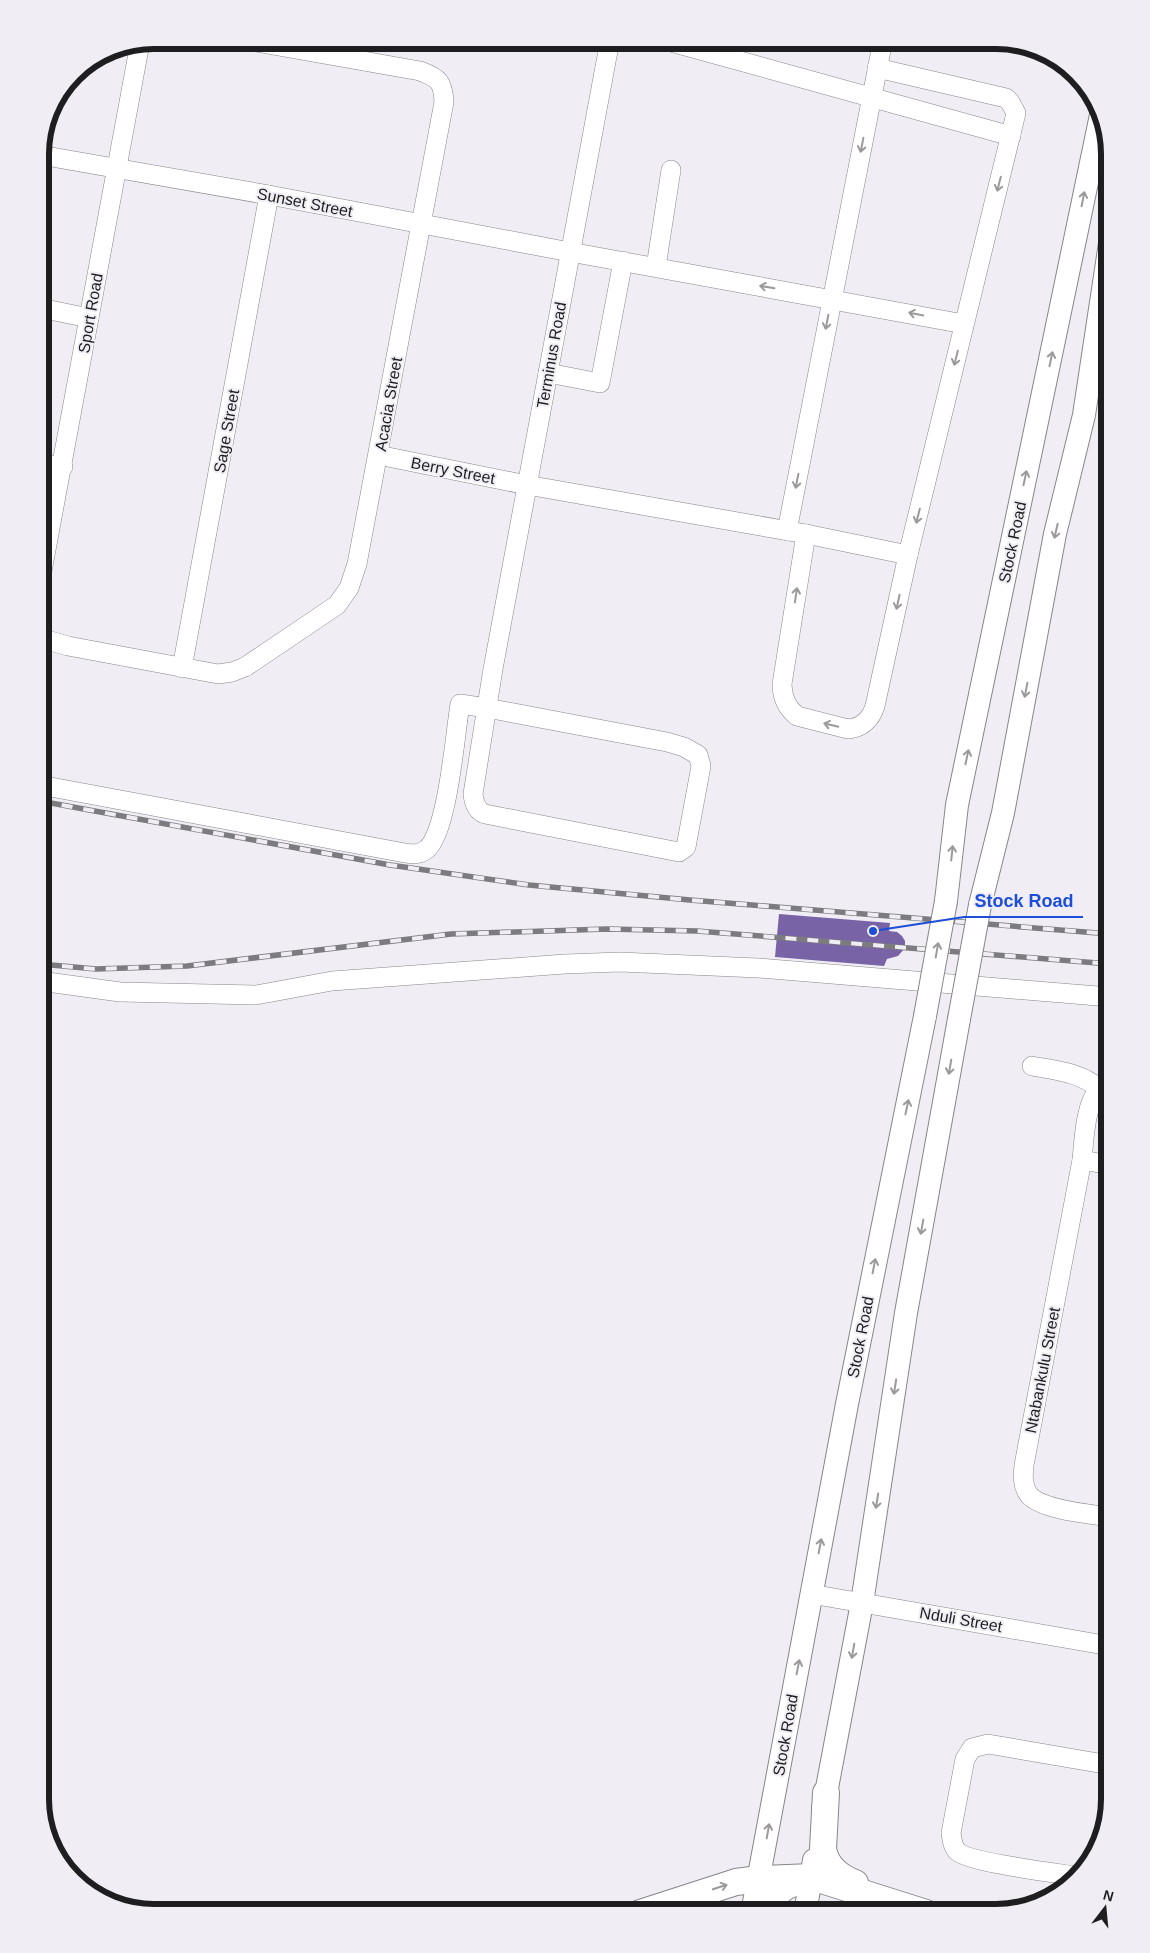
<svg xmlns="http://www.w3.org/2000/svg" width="1150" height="1953" font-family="Arial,sans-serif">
<rect width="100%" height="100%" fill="#f0eef4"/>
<path fill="#7863a7" d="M779,914L890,923L889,931L897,932L902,936L905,941V948L898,956L887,959L884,966L775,957Z"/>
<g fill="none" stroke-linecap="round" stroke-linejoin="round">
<defs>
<g id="minor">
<path d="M664,40L1011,136"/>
<path d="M40,155L269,195L570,252L964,324"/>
<path d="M656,267L671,170"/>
<path d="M40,308L89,318"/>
<path d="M548,373L600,383L623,261"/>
<path d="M378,455L527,485L806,534L908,555"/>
<path d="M40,463L63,467"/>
<path d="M787,531L883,40"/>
<path d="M806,534L782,684C782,698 787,708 797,716L848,729C862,728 871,719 875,706L908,555L1016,113L1010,102L1006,98L877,68"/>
<path d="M40,582L140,43"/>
<path d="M40,638L68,646L218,674L232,672L245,667L337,605L349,588L357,564L444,102C443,82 439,78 420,71L245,40"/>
<path d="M182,668L269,195"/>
<path d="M40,785L405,853C413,854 420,855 427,849C448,830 455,734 460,704L487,708L667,742L684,747L698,755L701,766L686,847L679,852L485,814C477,811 474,804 473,794L493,669L610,40"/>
<path d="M40,981L120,992L256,995L332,981L565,964L620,962L758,968L1110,997"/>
<path d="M1032,1066C1058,1071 1079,1072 1100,1089"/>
<path d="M1082,1160L1110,1165"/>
<path d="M1110,1517C1090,1514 1042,1510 1029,1495C1022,1486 1023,1475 1024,1465L1082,1160C1084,1141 1085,1104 1099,1089C1102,1087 1107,1085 1110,1083"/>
<path d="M811,1594L1110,1646"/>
<path d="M1075,1876C1055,1873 967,1862 957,1851C953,1847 952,1840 951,1833L965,1759L972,1748L988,1744L1110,1765"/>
</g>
<g id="major">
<path d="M946,901L957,805L1101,115"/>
<path d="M980,905L1003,813L1055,534L1084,415L1110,243"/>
<path d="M823,1809L862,1603L906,1313L959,1019"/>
<path d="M752,1913L847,1404L925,1016"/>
<path d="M768,1913L774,1898L787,1888L809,1879"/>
<path d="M805,1913L814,1860"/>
</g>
<g id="highway">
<path d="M826,1793L823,1849C826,1867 839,1877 855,1883"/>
<path d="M640,1913L736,1882L759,1879L812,1877L926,1913"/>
</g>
</defs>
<use href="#minor" stroke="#87858a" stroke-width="20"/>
<use href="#major" stroke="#87858a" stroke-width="24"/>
<use href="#highway" stroke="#87858a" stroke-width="28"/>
<use href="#minor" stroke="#fff" stroke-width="19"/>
<use href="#major" stroke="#fff" stroke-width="22"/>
<use href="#highway" stroke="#fff" stroke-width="26"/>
<defs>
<g id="rail">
<path d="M40,801L390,865L529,885L690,900L1110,934"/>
<path d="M40,964L96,969L187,966L451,934L607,929L697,931L1110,964"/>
</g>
</defs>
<use href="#rail" stroke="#7c7b7f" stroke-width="5.5"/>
<use href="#rail" stroke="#f0eef4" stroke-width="4" stroke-dasharray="11" stroke-linecap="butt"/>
<defs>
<g id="major-bridge">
<path d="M925,1016L946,901"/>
<path d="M959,1019L980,905"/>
</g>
</defs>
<use href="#major-bridge" stroke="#87858a" stroke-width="24" stroke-linecap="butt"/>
<use href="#major-bridge" stroke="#fff" stroke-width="22"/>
</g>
<defs><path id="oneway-shaft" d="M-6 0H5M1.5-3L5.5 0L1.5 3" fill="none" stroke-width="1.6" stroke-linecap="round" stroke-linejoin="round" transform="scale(1.25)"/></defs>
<g stroke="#9a9a9b">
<use href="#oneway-shaft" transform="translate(862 145) rotate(101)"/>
<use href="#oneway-shaft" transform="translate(999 184) rotate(104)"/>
<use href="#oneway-shaft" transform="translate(1083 199) rotate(-79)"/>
<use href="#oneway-shaft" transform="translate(767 287) rotate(-170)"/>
<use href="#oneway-shaft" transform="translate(916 314) rotate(-169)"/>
<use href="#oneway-shaft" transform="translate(827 322) rotate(101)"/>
<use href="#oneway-shaft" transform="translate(956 358) rotate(104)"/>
<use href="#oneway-shaft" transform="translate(1051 359) rotate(-78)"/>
<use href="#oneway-shaft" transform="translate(1025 478) rotate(-78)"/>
<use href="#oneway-shaft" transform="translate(797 481) rotate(101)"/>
<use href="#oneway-shaft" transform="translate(918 516) rotate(104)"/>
<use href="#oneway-shaft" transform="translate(1056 531) rotate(103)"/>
<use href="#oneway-shaft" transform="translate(796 595) rotate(-81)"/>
<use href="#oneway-shaft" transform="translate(898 602) rotate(102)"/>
<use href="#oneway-shaft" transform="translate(1026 690) rotate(101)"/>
<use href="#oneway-shaft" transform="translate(831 725) rotate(-167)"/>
<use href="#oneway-shaft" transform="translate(967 757) rotate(-78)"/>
<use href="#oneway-shaft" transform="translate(952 853) rotate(-84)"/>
<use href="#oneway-shaft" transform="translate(937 950) rotate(-80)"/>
<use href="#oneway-shaft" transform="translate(950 1067) rotate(100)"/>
<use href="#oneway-shaft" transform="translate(907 1107) rotate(-78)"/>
<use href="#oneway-shaft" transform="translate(922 1227) rotate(100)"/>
<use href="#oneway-shaft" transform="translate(874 1266) rotate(-79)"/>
<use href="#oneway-shaft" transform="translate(895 1387) rotate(99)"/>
<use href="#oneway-shaft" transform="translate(877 1501) rotate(99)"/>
<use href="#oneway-shaft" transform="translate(820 1546) rotate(-79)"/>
<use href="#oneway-shaft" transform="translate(853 1651) rotate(100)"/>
<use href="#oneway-shaft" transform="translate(798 1667) rotate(-79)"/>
<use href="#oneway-shaft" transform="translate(768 1831) rotate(-80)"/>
<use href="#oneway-shaft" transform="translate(720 1887) rotate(-18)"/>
</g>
<g text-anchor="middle" stroke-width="4" stroke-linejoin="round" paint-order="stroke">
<g font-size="16" fill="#1e1e20" stroke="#f0eef4">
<text transform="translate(305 202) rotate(11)" y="6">Sunset Street</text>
<text transform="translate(90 313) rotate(-80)" y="6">Sport Road</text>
<text transform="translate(551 355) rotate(-80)" y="6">Terminus Road</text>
<text transform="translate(388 404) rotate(-80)" y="6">Acacia Street</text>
<text transform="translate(226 431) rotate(-80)" y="6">Sage Street</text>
<text transform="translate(453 470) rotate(11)" y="6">Berry Street</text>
<text transform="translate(1012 542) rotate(-78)" y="6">Stock Road</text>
<text transform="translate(860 1337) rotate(-79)" y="6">Stock Road</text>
<text transform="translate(1042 1370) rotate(-79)" y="6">Ntabankulu Street</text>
<text transform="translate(961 1619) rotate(10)" y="6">Nduli Street</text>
<text transform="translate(785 1735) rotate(-80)" y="6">Stock Road</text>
</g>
</g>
<path d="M0 0H1150V1953H0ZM154 49H996A105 105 0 0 1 1101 154V1799A105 105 0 0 1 996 1904H154A105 105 0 0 1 49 1799V154A105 105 0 0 1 154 49Z" fill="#f0eef4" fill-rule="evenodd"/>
<path fill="none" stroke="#1e1e20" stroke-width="6" d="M154 49H996A105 105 0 0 1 1101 154V1799A105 105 0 0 1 996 1904H154A105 105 0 0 1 49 1799V154A105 105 0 0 1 154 49Z"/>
<path fill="none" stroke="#1d4ed8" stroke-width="2" d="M873 931L964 917H1083"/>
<circle fill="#1d4ed8" stroke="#f0eef4" stroke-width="2" cx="873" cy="931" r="5"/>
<g font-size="18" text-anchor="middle" font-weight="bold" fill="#1d4ed8" stroke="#f0eef4" stroke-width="4" stroke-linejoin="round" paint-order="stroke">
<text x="1024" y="907">Stock Road</text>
</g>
<g transform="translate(1105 1908) rotate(16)" stroke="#f0eef4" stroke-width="4" paint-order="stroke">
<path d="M0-4L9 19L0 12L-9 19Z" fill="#1e1e20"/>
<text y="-8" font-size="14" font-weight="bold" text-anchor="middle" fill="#1e1e20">N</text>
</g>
</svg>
